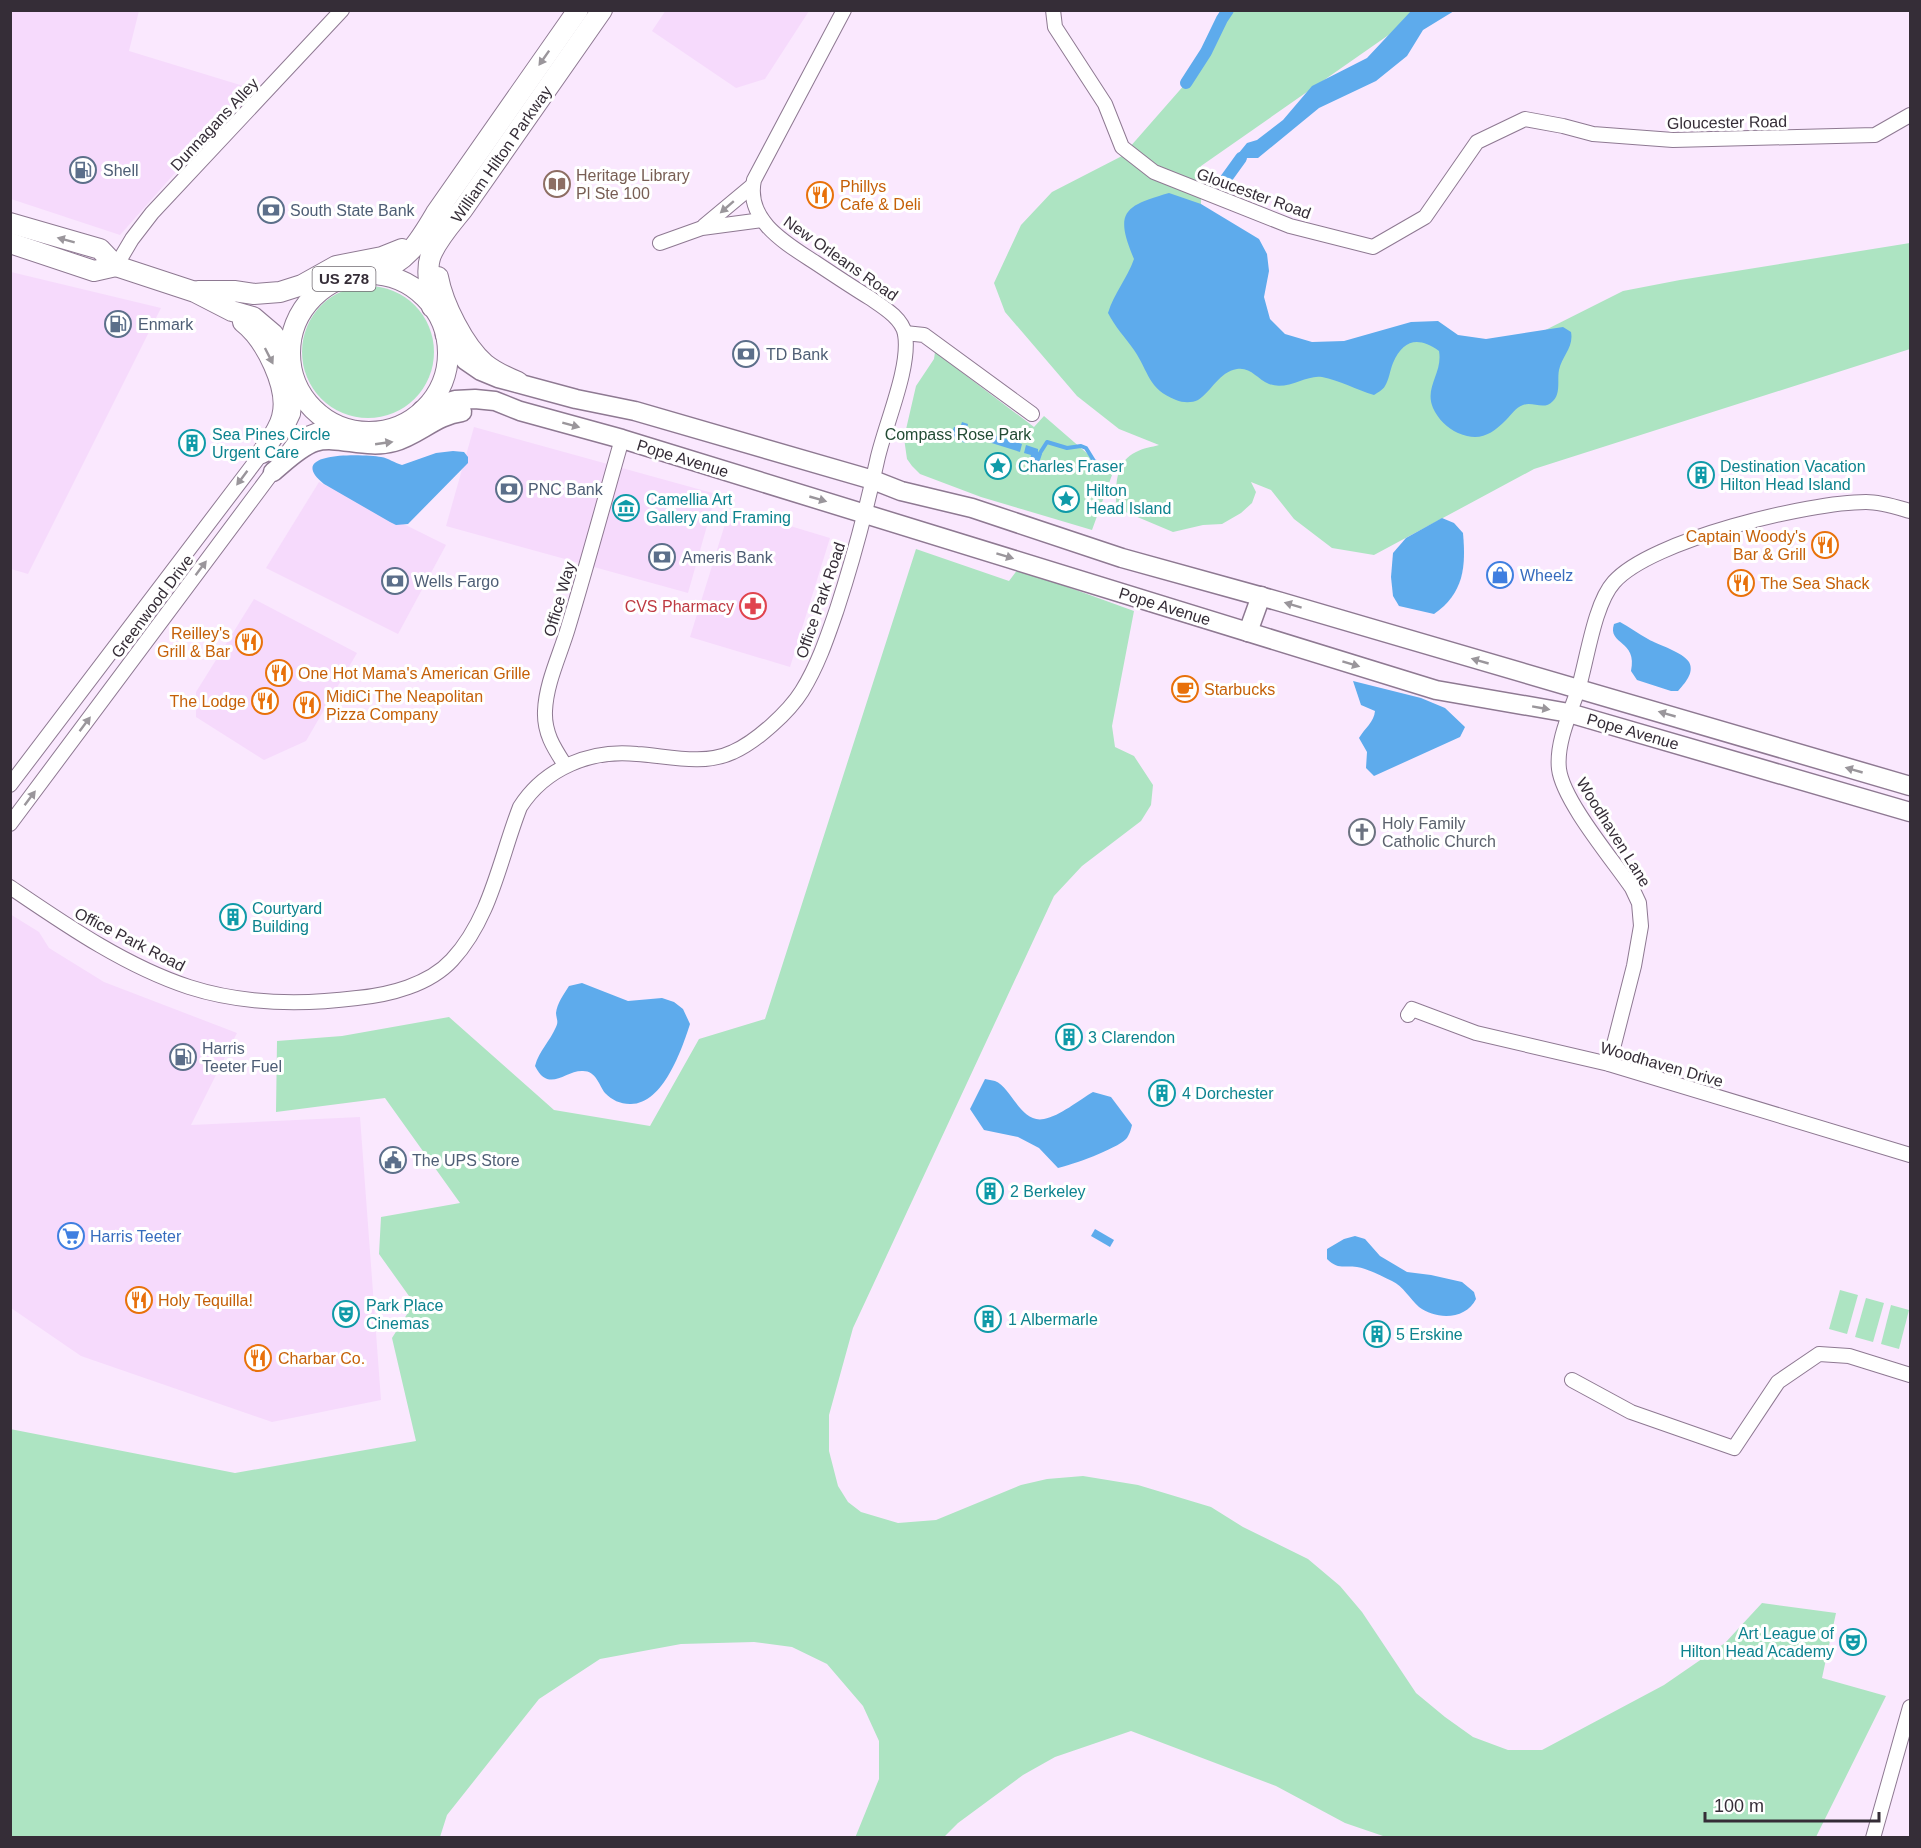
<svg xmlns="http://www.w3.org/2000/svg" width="1921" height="1848" font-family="Arial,sans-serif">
<rect width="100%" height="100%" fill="#fae8fe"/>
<g fill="#f6dafc">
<path d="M11,10L139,11L129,51L250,88L120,235L11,199Z"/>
<path d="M666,10H809V11L765,79L736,88L652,31Z"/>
<path d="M11,272L161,308L28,574L11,569Z"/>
<path d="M474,427L716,494L688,593L446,526Z"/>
<path d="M319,482L446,545L398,634L266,568Z"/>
<path d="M730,508L830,538L790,667L690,637Z"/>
<path d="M254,599L357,653L306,741L264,760L196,717V692Z"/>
<path d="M10,914L39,932L49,948L104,982L237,1033L191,1125L360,1117L381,1400L272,1422L81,1356L11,1308Z"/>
</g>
<g fill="#ade4c2">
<path d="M1228,11H1423L1201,166V204L1272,361L1421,328L1480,363L1623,291L1680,280L1910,243V349L1534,469L1374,555L1332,548L1294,519L1271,490L1251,482L1256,492L1252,503L1241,513L1222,524L1203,525L1173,532L1116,508C1116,488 1114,462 1136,452C1143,448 1152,447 1159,445L1119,429L1077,396L1005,312L994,283L1021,225L1052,192L1122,156L1186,83L1206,52L1222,19Z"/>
<circle cx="368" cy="352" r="66"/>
<path d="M935,352L1034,427L1044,416L1112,475L1092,530L981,497L920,474L912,466L907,459L904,438L916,386L934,359Z"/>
<path d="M916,549L1009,581L1018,569L1134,611L1112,726L1115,747L1134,756L1153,785L1151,805L1141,821L1082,866L1054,896L853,1328L829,1415V1451L838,1486L848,1502L861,1512L898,1523L936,1520L1021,1485L1047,1479L1083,1476L1138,1485L1211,1507L1243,1527L1308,1559L1340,1586L1362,1612L1416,1693L1445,1717L1473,1737L1508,1750H1542L1664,1685L1725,1643L1762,1603L1836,1613L1822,1678L1886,1696L1816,1837H1386L1345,1823L1276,1786L1131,1731L1055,1757L1023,1775L958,1823L944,1837L855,1838L879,1779V1741L863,1706L827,1664L792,1647L754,1642L681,1644L600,1659L539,1699L447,1815L440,1837H11L10,1429L235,1473L416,1441L392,1338L414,1303L379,1254L381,1217L460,1203L385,1098L276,1112L277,1041L342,1036L449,1017L554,1110L650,1126L699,1039L765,1019Z"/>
<path d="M1840,1290L1858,1295L1847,1334L1829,1329Z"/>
<path d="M1866,1298L1884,1303L1873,1342L1855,1337Z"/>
<path d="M1891,1305L1909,1310L1899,1349L1881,1344Z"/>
</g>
<g fill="#5eabec">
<path d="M1411,11H1454L1423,30L1407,56L1376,81L1319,108L1258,158H1241L1238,154L1247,143L1257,140L1283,120L1312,86L1367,58Z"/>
<path d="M1169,193L1201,204L1259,239L1267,254L1269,271L1264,297L1270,319L1285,334L1312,342L1344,341L1411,322L1438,321L1458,335L1486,339L1563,327L1571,332C1574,347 1562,356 1559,370C1557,380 1561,393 1553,401C1544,411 1533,401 1523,405C1515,408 1512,414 1506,420C1491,435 1479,442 1458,433C1447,428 1438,419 1433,408C1424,387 1443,373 1439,351C1418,336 1403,340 1393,363C1390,370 1389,380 1385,386C1383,390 1377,393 1374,395C1357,390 1339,380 1322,377C1307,374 1288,391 1269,384C1257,379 1251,367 1237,369C1219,372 1212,391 1198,400C1192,403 1183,403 1176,400C1148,389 1149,372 1134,350C1125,337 1115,327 1108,313C1114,293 1127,279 1134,259C1114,212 1124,206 1169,193Z"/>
<path d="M962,422L968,424L967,428L972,429L965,443L951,436L954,427L960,428Z"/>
<path d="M985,432L1022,444L1020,452L982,440Z"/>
<path d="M1026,445L1038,449V452L1042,454L1039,463L1030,460L1031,455L1024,453Z"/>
<path d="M453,451L464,452L468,457V463L408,524L396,525L390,522L324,484C283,451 363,454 381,457C389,458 394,463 402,465L436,453Z"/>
<path d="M1442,518L1454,523L1463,533C1466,567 1464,593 1434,614L1399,606L1393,596L1391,577L1393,553L1406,538Z"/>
<path d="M1620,622C1629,627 1639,634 1648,639C1658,645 1683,652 1689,662C1695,673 1684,684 1678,691H1671L1637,680L1631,671C1638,640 1607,645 1614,624Z"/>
<path d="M1353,681L1421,698L1445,708L1465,727L1460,737L1374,776L1366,768L1367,752L1359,738C1365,728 1374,722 1375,711L1361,705Z"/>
<path d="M582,983L628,1001L662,998L674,1002L683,1009L690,1024C682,1049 663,1105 630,1104C620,1104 612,1100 605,1093C599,1085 596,1071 583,1071C565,1070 549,1094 535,1066C539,1051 550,1041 556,1027C559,1021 556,1018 556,1013C557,1003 564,994 569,986Z"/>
<path d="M985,1079C988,1080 992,1080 995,1081C1011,1087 1021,1124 1044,1119C1060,1116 1079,1100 1093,1092L1111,1097L1132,1125C1131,1129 1129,1136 1126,1139C1116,1149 1072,1165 1058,1168L1039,1148L1018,1137L984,1130L970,1109Z"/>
<path d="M1095,1229L1114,1240L1110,1247L1091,1236Z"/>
<path d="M1355,1236L1365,1239L1380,1256L1407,1272L1431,1275L1462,1282L1474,1292L1476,1299C1466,1320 1436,1320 1419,1307C1410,1299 1403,1286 1392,1281C1381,1276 1369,1269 1357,1267C1343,1265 1338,1270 1327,1259V1249L1344,1239Z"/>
</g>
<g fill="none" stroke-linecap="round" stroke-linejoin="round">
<path stroke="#5eabec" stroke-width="4" d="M1040,453L1047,442L1067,448L1081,446L1086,448L1094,461L1104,465L1119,467"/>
<g stroke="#5eabec" stroke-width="12">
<path d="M1186,83L1206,52L1222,19L1228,10"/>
<path d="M1223,183L1241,158"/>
</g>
<defs>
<g id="minor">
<path d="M1053,10L1055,27L1105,104L1122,147L1154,172L1290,226L1373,247L1425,217L1477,142L1525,119L1563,126L1593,134L1673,140L1875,135L1910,115"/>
<path d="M704,226L752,186"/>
<path d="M660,243L702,228L762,220"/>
<path d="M116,266L132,239L152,213L342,10"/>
<path d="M905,333L924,335L1032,414"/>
<path d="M285,431L293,414L296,385"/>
<path d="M565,765C554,748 544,733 545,711C546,683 560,655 568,628C587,565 604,502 622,439"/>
<path d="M10,785L262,453L269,447"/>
<path d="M10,824L295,442L302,436L333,424"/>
<path d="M10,887C66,925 125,966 189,987C242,1004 302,1005 357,998C389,995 429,985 452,960C491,918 500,858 520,807C545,768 591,749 637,754C668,756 703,766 733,752C756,742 789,712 802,691C818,665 827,638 837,609C853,560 866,511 877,461C884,427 911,368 905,334C902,318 883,307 870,298C852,287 834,275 816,263C787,244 745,221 754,180L844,10"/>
<path d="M1408,1015L1412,1009L1476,1033L1609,1064L1910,1155"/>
<path d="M1609,1064L1634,966L1641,926L1639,903L1632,888C1613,860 1563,801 1559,769C1556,744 1570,713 1578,690C1587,661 1594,604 1614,582C1651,540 1809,502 1866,502C1881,502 1896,507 1910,511"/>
<path d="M1572,1380L1631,1412L1734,1448L1778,1382L1819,1354L1849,1356L1910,1375"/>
<path d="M1873,1838L1910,1707"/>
</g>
<g id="major">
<path d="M445,335L465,360L481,371L498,378L576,399L635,411L873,480L901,491L972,508L1122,558L1281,602L1910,786"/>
<path d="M422,410L455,400L475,399L495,401L520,411L622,439L1436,690L1569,713L1910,812"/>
<path d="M273,472C285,462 300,447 315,442C337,435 366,450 394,442C419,435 436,415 462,412"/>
<path d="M1248,632L1261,596"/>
</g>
<g id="highway">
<path d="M10,223L100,249L116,266L195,292L232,311L253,317L273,334L290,358"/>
<path d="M10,243L94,271L116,266"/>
<path d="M373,274C407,263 419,242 436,213L578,10"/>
<circle cx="369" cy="353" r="79"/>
<path d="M438,277C443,304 464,346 485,364C495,372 506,377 518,382"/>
<path d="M198,291H234L254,294L280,292L302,285L336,266L382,257L402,249"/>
<path d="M432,307C431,291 425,270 431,255C438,238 452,223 463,209L602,10"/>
<path d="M243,322C265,339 290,388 282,417C279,430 269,442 262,453"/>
</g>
</defs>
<use href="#minor" stroke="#8e7992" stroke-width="16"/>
<use href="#major" stroke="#8e7992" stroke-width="21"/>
<use href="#highway" stroke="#8e7992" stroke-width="22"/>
<use href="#minor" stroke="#fff" stroke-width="14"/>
<use href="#major" stroke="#fff" stroke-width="18"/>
<use href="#highway" stroke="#fff" stroke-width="20"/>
</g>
<defs><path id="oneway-solid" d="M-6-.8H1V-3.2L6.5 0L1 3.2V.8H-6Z" transform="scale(1.5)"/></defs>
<g fill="#9a969b">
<use href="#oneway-solid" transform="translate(544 58) rotate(125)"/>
<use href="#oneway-solid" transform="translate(727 207) rotate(139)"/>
<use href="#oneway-solid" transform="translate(66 240) rotate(-165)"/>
<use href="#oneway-solid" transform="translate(269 356) rotate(63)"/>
<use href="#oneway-solid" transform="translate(571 425) rotate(15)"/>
<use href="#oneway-solid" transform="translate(384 443) rotate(-8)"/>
<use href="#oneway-solid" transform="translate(242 478) rotate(127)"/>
<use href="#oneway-solid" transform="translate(818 499) rotate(16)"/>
<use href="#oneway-solid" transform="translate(1005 556) rotate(17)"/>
<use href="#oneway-solid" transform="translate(201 568) rotate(-53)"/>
<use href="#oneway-solid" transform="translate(1293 605) rotate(-163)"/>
<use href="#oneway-solid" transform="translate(1480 661) rotate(-164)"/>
<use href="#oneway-solid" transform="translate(1351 664) rotate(17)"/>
<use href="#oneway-solid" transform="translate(1541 708) rotate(10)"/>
<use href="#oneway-solid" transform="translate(1667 714) rotate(-164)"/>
<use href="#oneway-solid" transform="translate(85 724) rotate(-53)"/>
<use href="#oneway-solid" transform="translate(1854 770) rotate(-164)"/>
<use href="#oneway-solid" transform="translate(30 798) rotate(-53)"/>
</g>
<defs>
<symbol id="fuel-ring" viewBox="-11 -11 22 22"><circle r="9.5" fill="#fff" stroke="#5c6f8a" stroke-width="1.5"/><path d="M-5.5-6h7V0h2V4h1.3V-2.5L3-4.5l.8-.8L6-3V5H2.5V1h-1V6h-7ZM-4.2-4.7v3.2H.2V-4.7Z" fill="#5c6f8a"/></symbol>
<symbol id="library-ring" viewBox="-11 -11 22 22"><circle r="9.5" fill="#fff" stroke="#8d6e63" stroke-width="1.5"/><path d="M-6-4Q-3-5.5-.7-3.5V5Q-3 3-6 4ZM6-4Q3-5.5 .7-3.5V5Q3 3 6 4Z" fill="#8d6e63"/></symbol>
<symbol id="restaurant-ring" viewBox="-11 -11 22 22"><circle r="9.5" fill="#fff" stroke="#e8710a" stroke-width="1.5"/><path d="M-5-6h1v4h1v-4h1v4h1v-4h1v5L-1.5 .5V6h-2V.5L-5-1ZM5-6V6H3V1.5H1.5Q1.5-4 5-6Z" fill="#e8710a"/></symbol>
<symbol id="bank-ring" viewBox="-11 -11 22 22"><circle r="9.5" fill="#fff" stroke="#5c6f8a" stroke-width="1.5"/><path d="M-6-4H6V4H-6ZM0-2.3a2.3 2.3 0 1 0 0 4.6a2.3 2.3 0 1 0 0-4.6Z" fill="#5c6f8a"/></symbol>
<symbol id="building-ring" viewBox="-11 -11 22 22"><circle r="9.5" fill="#fff" stroke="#0f9aa8" stroke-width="1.5"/><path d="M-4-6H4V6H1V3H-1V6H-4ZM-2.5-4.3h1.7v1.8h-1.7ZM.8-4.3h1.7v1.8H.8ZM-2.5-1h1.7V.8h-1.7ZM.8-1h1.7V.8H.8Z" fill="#0f9aa8"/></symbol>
<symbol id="sight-ring" viewBox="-11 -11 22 22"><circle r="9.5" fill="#fff" stroke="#0f9aa8" stroke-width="1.5"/><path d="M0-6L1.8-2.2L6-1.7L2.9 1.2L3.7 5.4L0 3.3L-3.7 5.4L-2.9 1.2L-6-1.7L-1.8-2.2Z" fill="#0f9aa8"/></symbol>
<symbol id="museum-ring" viewBox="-11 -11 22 22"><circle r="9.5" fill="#fff" stroke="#0f9aa8" stroke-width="1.5"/><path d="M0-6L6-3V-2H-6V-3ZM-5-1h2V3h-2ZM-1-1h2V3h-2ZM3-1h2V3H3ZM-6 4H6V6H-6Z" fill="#0f9aa8"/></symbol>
<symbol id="shop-ring" viewBox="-11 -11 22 22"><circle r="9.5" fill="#fff" stroke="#3f7fe0" stroke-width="1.5"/><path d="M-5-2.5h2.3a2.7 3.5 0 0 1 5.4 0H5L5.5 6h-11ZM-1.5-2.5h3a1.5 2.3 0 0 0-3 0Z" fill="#3f7fe0"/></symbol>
<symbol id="pharmacy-ring" viewBox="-11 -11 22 22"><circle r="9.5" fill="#fff" stroke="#e0444e" stroke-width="1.5"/><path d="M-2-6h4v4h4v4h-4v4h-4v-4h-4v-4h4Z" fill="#e0444e"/></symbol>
<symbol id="cafe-ring" viewBox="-11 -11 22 22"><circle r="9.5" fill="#fff" stroke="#e8710a" stroke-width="1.5"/><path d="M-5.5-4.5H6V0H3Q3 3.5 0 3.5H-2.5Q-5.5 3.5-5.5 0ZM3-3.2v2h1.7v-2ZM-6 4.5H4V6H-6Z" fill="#e8710a"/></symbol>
<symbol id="church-ring" viewBox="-11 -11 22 22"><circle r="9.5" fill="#fff" stroke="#6b7280" stroke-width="1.5"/><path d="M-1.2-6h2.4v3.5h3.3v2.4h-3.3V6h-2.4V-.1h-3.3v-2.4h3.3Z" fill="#6b7280"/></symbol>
<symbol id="civic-ring" viewBox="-11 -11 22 22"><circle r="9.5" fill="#fff" stroke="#5c6f8a" stroke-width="1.5"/><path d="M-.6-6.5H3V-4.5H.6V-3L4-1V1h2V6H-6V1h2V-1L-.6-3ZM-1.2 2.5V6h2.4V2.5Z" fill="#5c6f8a"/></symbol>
<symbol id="supermarket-ring" viewBox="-11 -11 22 22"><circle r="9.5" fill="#fff" stroke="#3f7fe0" stroke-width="1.5"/><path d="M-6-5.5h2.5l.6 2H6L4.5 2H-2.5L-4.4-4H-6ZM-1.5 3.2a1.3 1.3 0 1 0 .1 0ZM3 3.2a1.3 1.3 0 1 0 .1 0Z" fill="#3f7fe0"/></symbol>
<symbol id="theatre-ring" viewBox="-11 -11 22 22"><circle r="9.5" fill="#fff" stroke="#0f9aa8" stroke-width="1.5"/><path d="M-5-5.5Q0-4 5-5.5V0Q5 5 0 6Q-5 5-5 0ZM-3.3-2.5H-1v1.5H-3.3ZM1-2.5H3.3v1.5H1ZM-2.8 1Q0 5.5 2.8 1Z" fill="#0f9aa8"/></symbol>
</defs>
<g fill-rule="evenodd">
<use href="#fuel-ring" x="68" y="155" width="30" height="30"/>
<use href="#library-ring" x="542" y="169" width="30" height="30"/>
<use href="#restaurant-ring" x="805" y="180" width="30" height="30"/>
<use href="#bank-ring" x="256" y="195" width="30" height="30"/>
<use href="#fuel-ring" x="103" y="309" width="30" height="30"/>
<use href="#bank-ring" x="731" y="339" width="30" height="30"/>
<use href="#building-ring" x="177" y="428" width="30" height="30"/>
<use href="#sight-ring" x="983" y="451" width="30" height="30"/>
<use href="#building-ring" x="1686" y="460" width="30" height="30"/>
<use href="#bank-ring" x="494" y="474" width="30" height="30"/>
<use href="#sight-ring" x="1051" y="484" width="30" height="30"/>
<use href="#museum-ring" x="611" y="493" width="30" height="30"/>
<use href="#restaurant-ring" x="1810" y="530" width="30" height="30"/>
<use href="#bank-ring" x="647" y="542" width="30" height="30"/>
<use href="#shop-ring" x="1485" y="560" width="30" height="30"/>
<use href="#bank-ring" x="380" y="566" width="30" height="30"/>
<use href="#restaurant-ring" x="1726" y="568" width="30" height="30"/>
<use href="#pharmacy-ring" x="738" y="591" width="30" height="30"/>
<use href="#restaurant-ring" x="234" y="627" width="30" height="30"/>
<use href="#restaurant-ring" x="264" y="658" width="30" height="30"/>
<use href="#cafe-ring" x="1170" y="674" width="30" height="30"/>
<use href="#restaurant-ring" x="250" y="686" width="30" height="30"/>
<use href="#restaurant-ring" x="292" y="690" width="30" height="30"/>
<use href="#church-ring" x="1347" y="817" width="30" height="30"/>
<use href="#building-ring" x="218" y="902" width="30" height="30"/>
<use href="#building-ring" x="1054" y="1022" width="30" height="30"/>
<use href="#fuel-ring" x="168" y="1042" width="30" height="30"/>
<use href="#building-ring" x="1147" y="1078" width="30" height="30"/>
<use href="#civic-ring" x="378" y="1145" width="30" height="30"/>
<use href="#building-ring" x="975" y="1176" width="30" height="30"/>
<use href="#supermarket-ring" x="56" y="1221" width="30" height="30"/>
<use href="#restaurant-ring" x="124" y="1285" width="30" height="30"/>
<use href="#theatre-ring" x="331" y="1299" width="30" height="30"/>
<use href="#building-ring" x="973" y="1304" width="30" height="30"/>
<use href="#building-ring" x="1362" y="1319" width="30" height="30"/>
<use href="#restaurant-ring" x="243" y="1343" width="30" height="30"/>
<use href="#theatre-ring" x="1838" y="1627" width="30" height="30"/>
</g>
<g text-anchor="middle" stroke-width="6" stroke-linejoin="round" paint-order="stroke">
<rect fill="#fff" stroke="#726c73" stroke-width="1.5" x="312.5" y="267" width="63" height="24" rx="4.5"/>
<g font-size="15" font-weight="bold" fill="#352d37">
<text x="344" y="284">US 278</text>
</g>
<g font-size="16" fill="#352d37" stroke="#fff">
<text transform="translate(1727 122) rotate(-1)" y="6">Gloucester Road</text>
<text transform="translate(214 124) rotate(-47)" y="6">Dunnagans Alley</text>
<text transform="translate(501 154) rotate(-55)" y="6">William Hilton Parkway</text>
<text transform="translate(1254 193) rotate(20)" y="6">Gloucester Road</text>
<text transform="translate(841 258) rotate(35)" y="6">New Orleans Road</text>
<text transform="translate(683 458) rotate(17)" y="6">Pope Avenue</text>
<text transform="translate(559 599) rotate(-74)" y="6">Office Way</text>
<text transform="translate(820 600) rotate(-71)" y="6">Office Park Road</text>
<text transform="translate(152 606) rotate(-53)" y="6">Greenwood Drive</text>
<text transform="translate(1165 606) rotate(17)" y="6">Pope Avenue</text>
<text transform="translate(1633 731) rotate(16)" y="6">Pope Avenue</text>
<text transform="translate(1614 832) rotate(58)" y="6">Woodhaven Lane</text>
<text transform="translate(130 939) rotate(27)" y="6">Office Park Road</text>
<text transform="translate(1662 1064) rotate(16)" y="6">Woodhaven Drive</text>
</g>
<g font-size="16" fill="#4e5e75" stroke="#fff" text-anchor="start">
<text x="103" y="176">Shell</text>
<text x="290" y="216">South State Bank</text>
<text x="138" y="330">Enmark</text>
<text x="766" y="360">TD Bank</text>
<text x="528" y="495">PNC Bank</text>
<text x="682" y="563">Ameris Bank</text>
<text x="414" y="587">Wells Fargo</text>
<text x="202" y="1054">Harris<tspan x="202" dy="18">Teeter Fuel</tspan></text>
<text x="412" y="1166">The UPS Store</text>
</g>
<g font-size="16" fill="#785e54" stroke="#fff" text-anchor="start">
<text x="576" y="181">Heritage Library<tspan x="576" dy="18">Pl Ste 100</tspan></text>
</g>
<g font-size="16" fill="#c56008" stroke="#fff" text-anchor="start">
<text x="840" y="192">Phillys<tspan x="840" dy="18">Cafe &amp; Deli</tspan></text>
<text x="1806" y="542" text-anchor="end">Captain Woody's<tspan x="1806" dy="18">Bar &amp; Grill</tspan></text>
<text x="1760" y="589">The Sea Shack</text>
<text x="230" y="639" text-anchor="end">Reilley's<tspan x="230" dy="18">Grill &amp; Bar</tspan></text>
<text x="298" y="679">One Hot Mama's American Grille</text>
<text x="1204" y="695">Starbucks</text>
<text x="326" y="702">MidiCi The Neapolitan<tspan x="326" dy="18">Pizza Company</tspan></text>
<text x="246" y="707" text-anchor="end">The Lodge</text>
<text x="158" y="1306">Holy Tequilla!</text>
<text x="278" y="1364">Charbar Co.</text>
</g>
<g font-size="16" fill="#0d838f" stroke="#fff" text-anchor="start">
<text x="212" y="440">Sea Pines Circle<tspan x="212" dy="18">Urgent Care</tspan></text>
<text x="1018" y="472">Charles Fraser</text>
<text x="1720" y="472">Destination Vacation<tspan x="1720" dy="18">Hilton Head Island</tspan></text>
<text x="1086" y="496">Hilton<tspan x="1086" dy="18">Head Island</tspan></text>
<text x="646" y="505">Camellia Art<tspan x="646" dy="18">Gallery and Framing</tspan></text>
<text x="252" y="914">Courtyard<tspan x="252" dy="18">Building</tspan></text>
<text x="1088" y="1043">3 Clarendon</text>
<text x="1182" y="1099">4 Dorchester</text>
<text x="1010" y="1197">2 Berkeley</text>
<text x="366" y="1311">Park Place<tspan x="366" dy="18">Cinemas</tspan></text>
<text x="1008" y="1325">1 Albermarle</text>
<text x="1396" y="1340">5 Erskine</text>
<text x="1834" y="1639" text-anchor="end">Art League of<tspan x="1834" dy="18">Hilton Head Academy</tspan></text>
</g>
<g font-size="16" fill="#224b34" stroke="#fff">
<text x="958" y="440">Compass Rose Park</text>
</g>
<g font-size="16" fill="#366cbe" stroke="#fff" text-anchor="start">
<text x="1520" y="581">Wheelz</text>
<text x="90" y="1242">Harris Teeter</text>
</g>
<g font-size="16" fill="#be3a42" stroke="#fff" text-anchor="end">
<text x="734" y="612">CVS Pharmacy</text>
</g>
<g font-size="16" fill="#5b616d" stroke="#fff" text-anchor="start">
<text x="1382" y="829">Holy Family<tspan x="1382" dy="18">Catholic Church</tspan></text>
</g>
</g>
<rect width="1921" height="1848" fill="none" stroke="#352d37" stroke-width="24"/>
<path d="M1705 1812v9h174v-9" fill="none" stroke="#352d37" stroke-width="3"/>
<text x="1714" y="1812" font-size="18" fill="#352d37" stroke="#ffffff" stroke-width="4.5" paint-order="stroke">100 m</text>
</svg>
